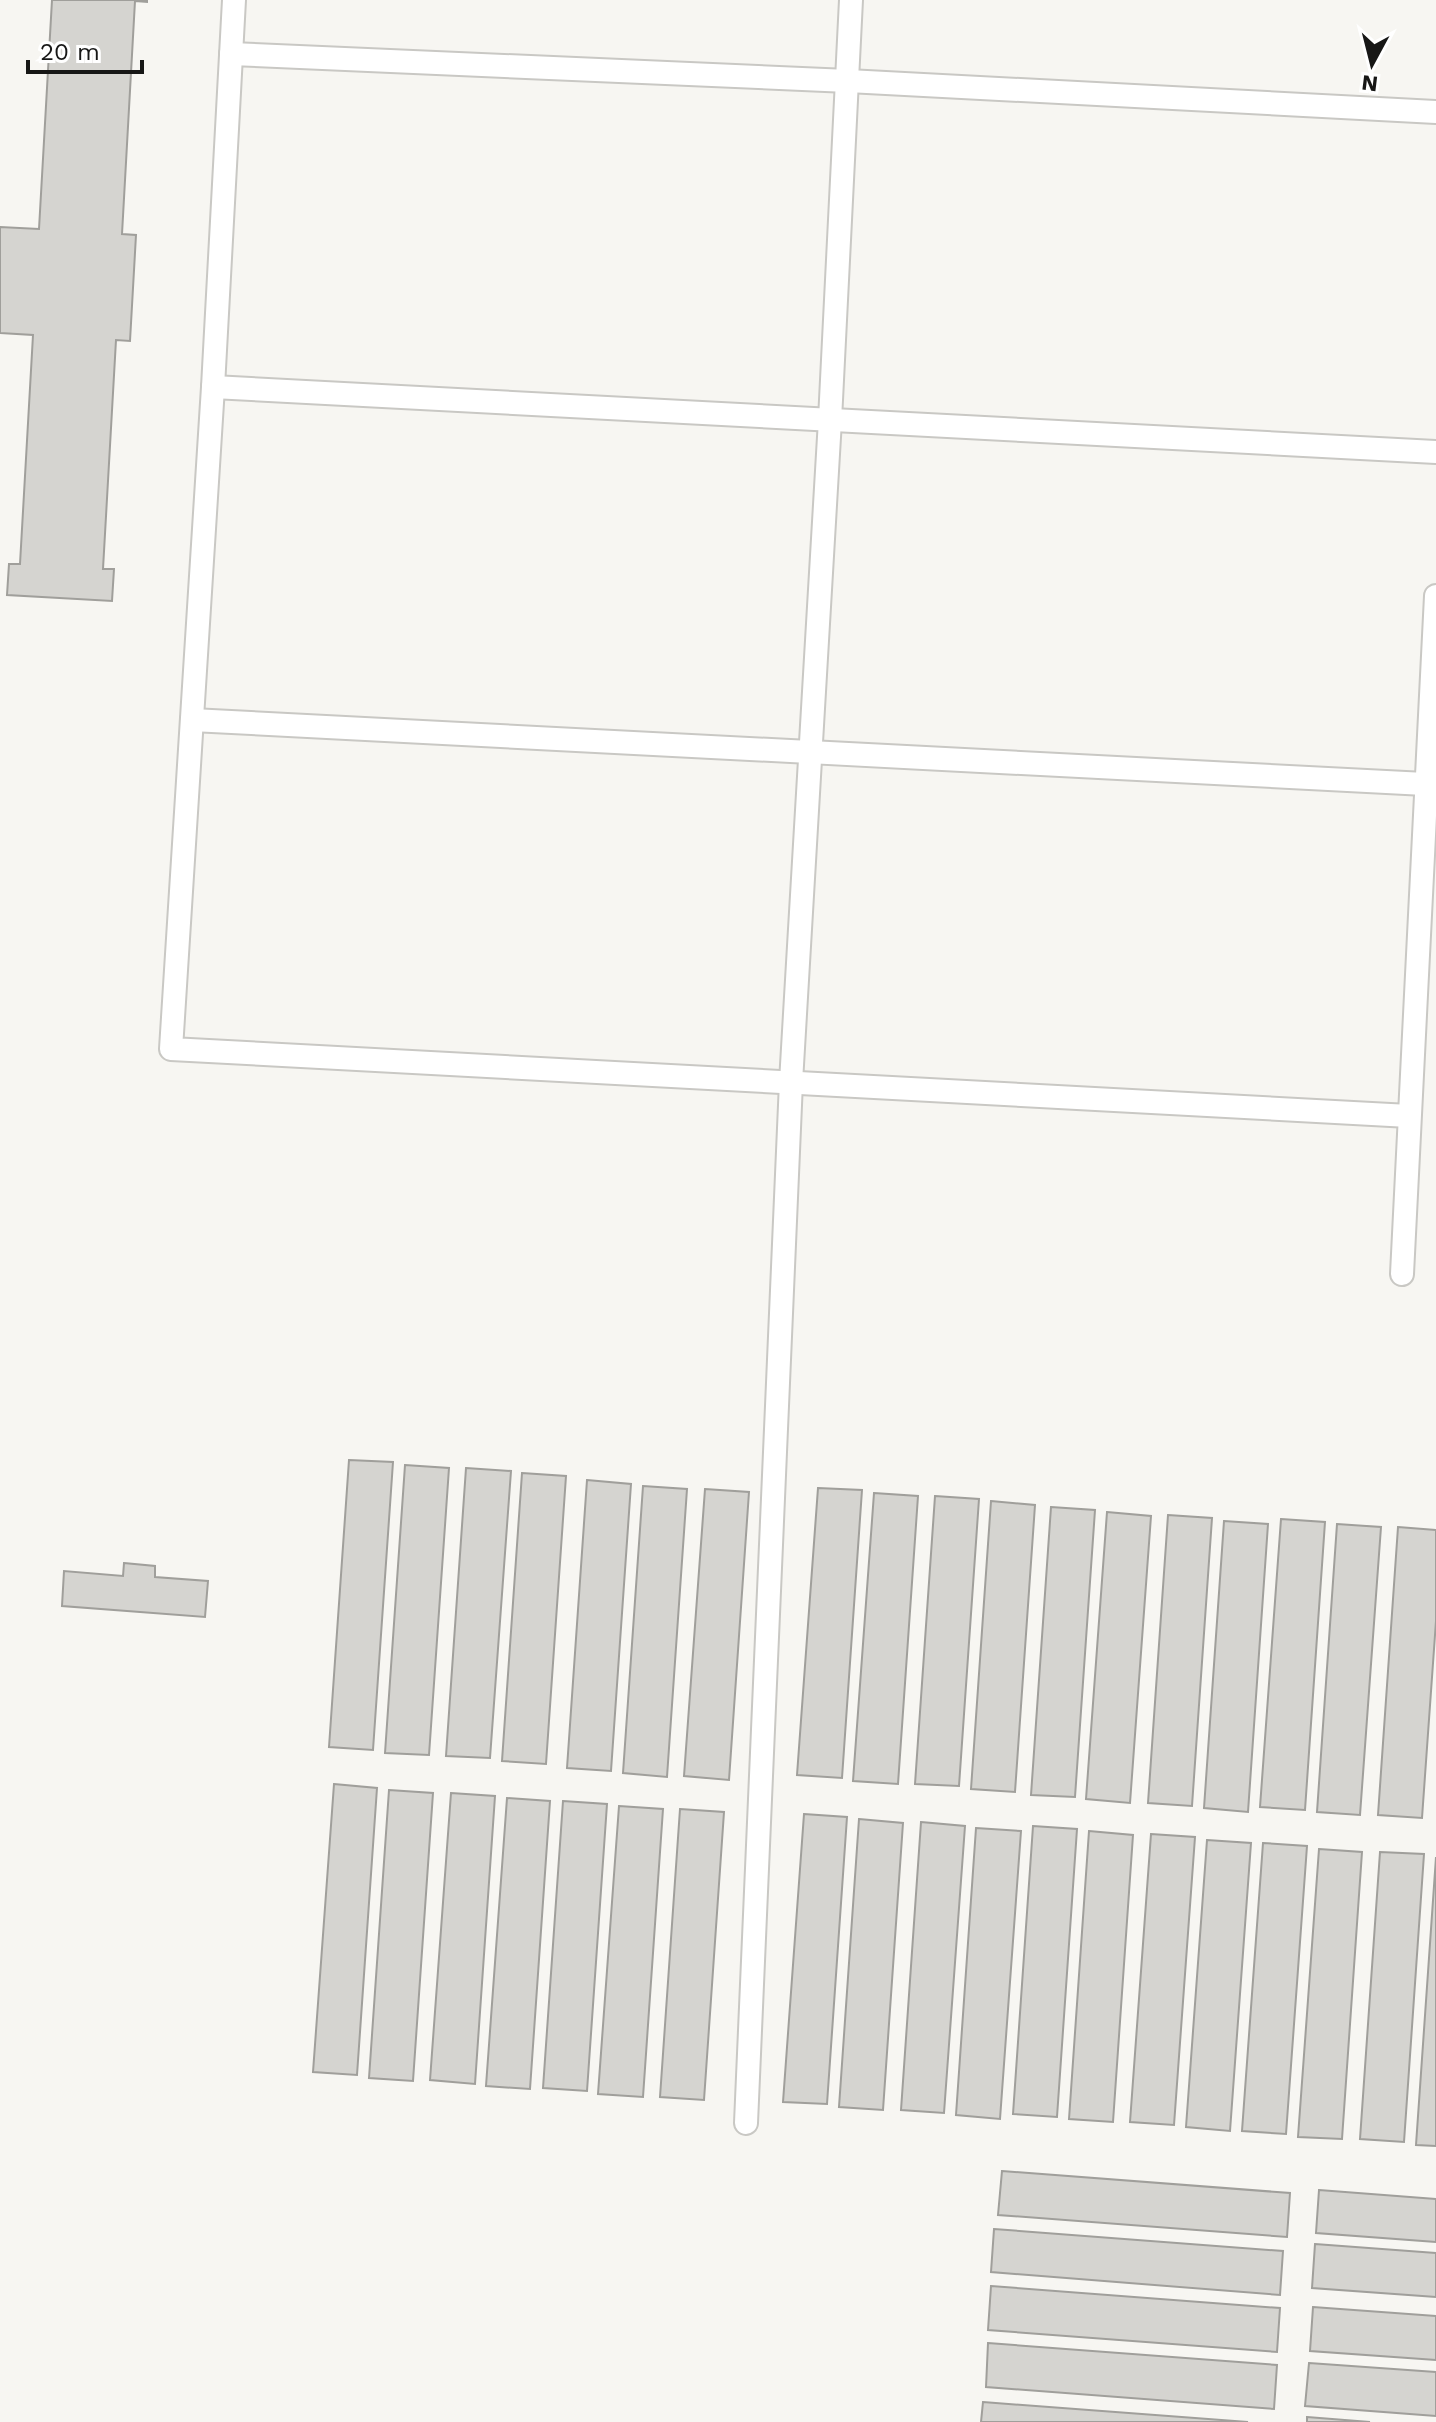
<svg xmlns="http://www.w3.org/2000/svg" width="1436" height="2422" font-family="'Work Sans',sans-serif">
<rect width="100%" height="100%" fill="#f7f6f2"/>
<g fill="#d5d4d0" stroke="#a09f9b" stroke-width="2">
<path d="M52,0H147V2L135,1L122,234L136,235L130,341L116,340L103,569H114L112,601L7,595L9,564H20L33,335L0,333V227L39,229Z"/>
<path d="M349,1460L393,1462L373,1750L329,1747Z"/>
<path d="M405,1465L449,1468L429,1755L385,1753Z"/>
<path d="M466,1468L511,1471L490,1758L446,1756Z"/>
<path d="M522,1473L566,1476L546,1764L502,1761Z"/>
<path d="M587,1480L631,1484L611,1771L567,1768Z"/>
<path d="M643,1486L687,1489L667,1777L623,1773Z"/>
<path d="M818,1488L862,1490L842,1778L797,1775Z"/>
<path d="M705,1489L749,1492L729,1780L684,1776Z"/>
<path d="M874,1493L918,1496L898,1784L853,1781Z"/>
<path d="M935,1496L979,1499L959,1786L915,1784Z"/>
<path d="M991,1501L1035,1505L1015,1792L971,1789Z"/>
<path d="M1051,1507L1095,1510L1075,1797L1031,1795Z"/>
<path d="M1107,1512L1151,1516L1130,1803L1086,1799Z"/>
<path d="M1168,1515L1212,1518L1192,1806L1148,1803Z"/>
<path d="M1281,1519L1325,1522L1305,1810L1260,1807Z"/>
<path d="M1224,1521L1268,1524L1248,1812L1204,1808Z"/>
<path d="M1337,1524L1381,1527L1360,1815L1317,1812Z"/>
<path d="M1398,1527L1436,1530V1621L1422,1818L1378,1815Z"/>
<path d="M124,1563L155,1566V1577L208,1581L205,1617L62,1606L64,1571L123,1576Z"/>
<path d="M334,1784L377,1788L357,2075L313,2072Z"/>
<path d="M389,1790L433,1793L413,2081L369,2078Z"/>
<path d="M451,1793L495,1796L475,2084L430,2080Z"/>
<path d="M507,1798L550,1801L530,2089L486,2086Z"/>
<path d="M563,1801L607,1804L587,2091L543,2088Z"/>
<path d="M619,1806L663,1809L643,2097L598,2094Z"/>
<path d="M680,1809L724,1812L704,2100L660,2097Z"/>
<path d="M804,1814L847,1817L827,2104L783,2102Z"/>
<path d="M859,1819L903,1823L883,2110L839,2107Z"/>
<path d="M921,1822L965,1826L944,2113L901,2110Z"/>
<path d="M1033,1826L1077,1829L1057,2117L1013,2114Z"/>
<path d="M976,1828L1021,1831L1000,2119L956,2115Z"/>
<path d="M1089,1831L1133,1835L1113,2122L1069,2119Z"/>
<path d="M1151,1834L1195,1837L1174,2125L1130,2122Z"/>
<path d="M1207,1840L1251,1843L1230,2131L1186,2127Z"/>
<path d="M1263,1843L1307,1846L1286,2134L1242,2131Z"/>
<path d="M1319,1849L1362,1852L1342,2139L1298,2137Z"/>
<path d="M1380,1852L1424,1854L1404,2142L1360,2139Z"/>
<path d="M1436,1857V2146L1416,2145Z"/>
<path d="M1002,2171L1290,2193L1287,2237L998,2215Z"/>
<path d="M1319,2190L1436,2199V2242L1316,2233Z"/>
<path d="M994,2229L1283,2251L1280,2295L991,2272Z"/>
<path d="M1315,2244L1436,2253V2297L1312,2288Z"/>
<path d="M991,2286L1280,2308L1277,2352L988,2330Z"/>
<path d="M1313,2307L1436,2316V2360L1310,2351Z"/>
<path d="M988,2343L1277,2365L1274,2409L986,2387Z"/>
<path d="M1309,2363L1436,2372V2416L1305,2406Z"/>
<path d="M983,2402L1248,2422H981Z"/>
<path d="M1307,2417L1370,2422H1307Z"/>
</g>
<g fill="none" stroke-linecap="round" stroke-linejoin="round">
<defs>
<g id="service">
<path d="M234,0L213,387L171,1049L1409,1116"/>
<path d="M231,54L848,81L1436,112"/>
<path d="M213,387L1436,452"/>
<path d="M192,720L1425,784"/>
<path d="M1402,1274L1436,596"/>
<path d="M746,2123L791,1082L830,420L851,0"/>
</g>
</defs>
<use href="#service" stroke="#c9c8c4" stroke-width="26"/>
<use href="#service" stroke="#fff" stroke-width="22"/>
</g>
<g transform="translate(1372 64) rotate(187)" stroke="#ffffff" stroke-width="6" paint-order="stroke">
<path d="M0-6L14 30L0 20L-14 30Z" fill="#171716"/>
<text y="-12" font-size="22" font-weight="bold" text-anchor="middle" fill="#171716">N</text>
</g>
<path d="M28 60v12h114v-12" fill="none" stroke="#171716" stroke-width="4"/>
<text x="40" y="60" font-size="24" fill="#171716" stroke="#ffffff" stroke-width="6" paint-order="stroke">20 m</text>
</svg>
